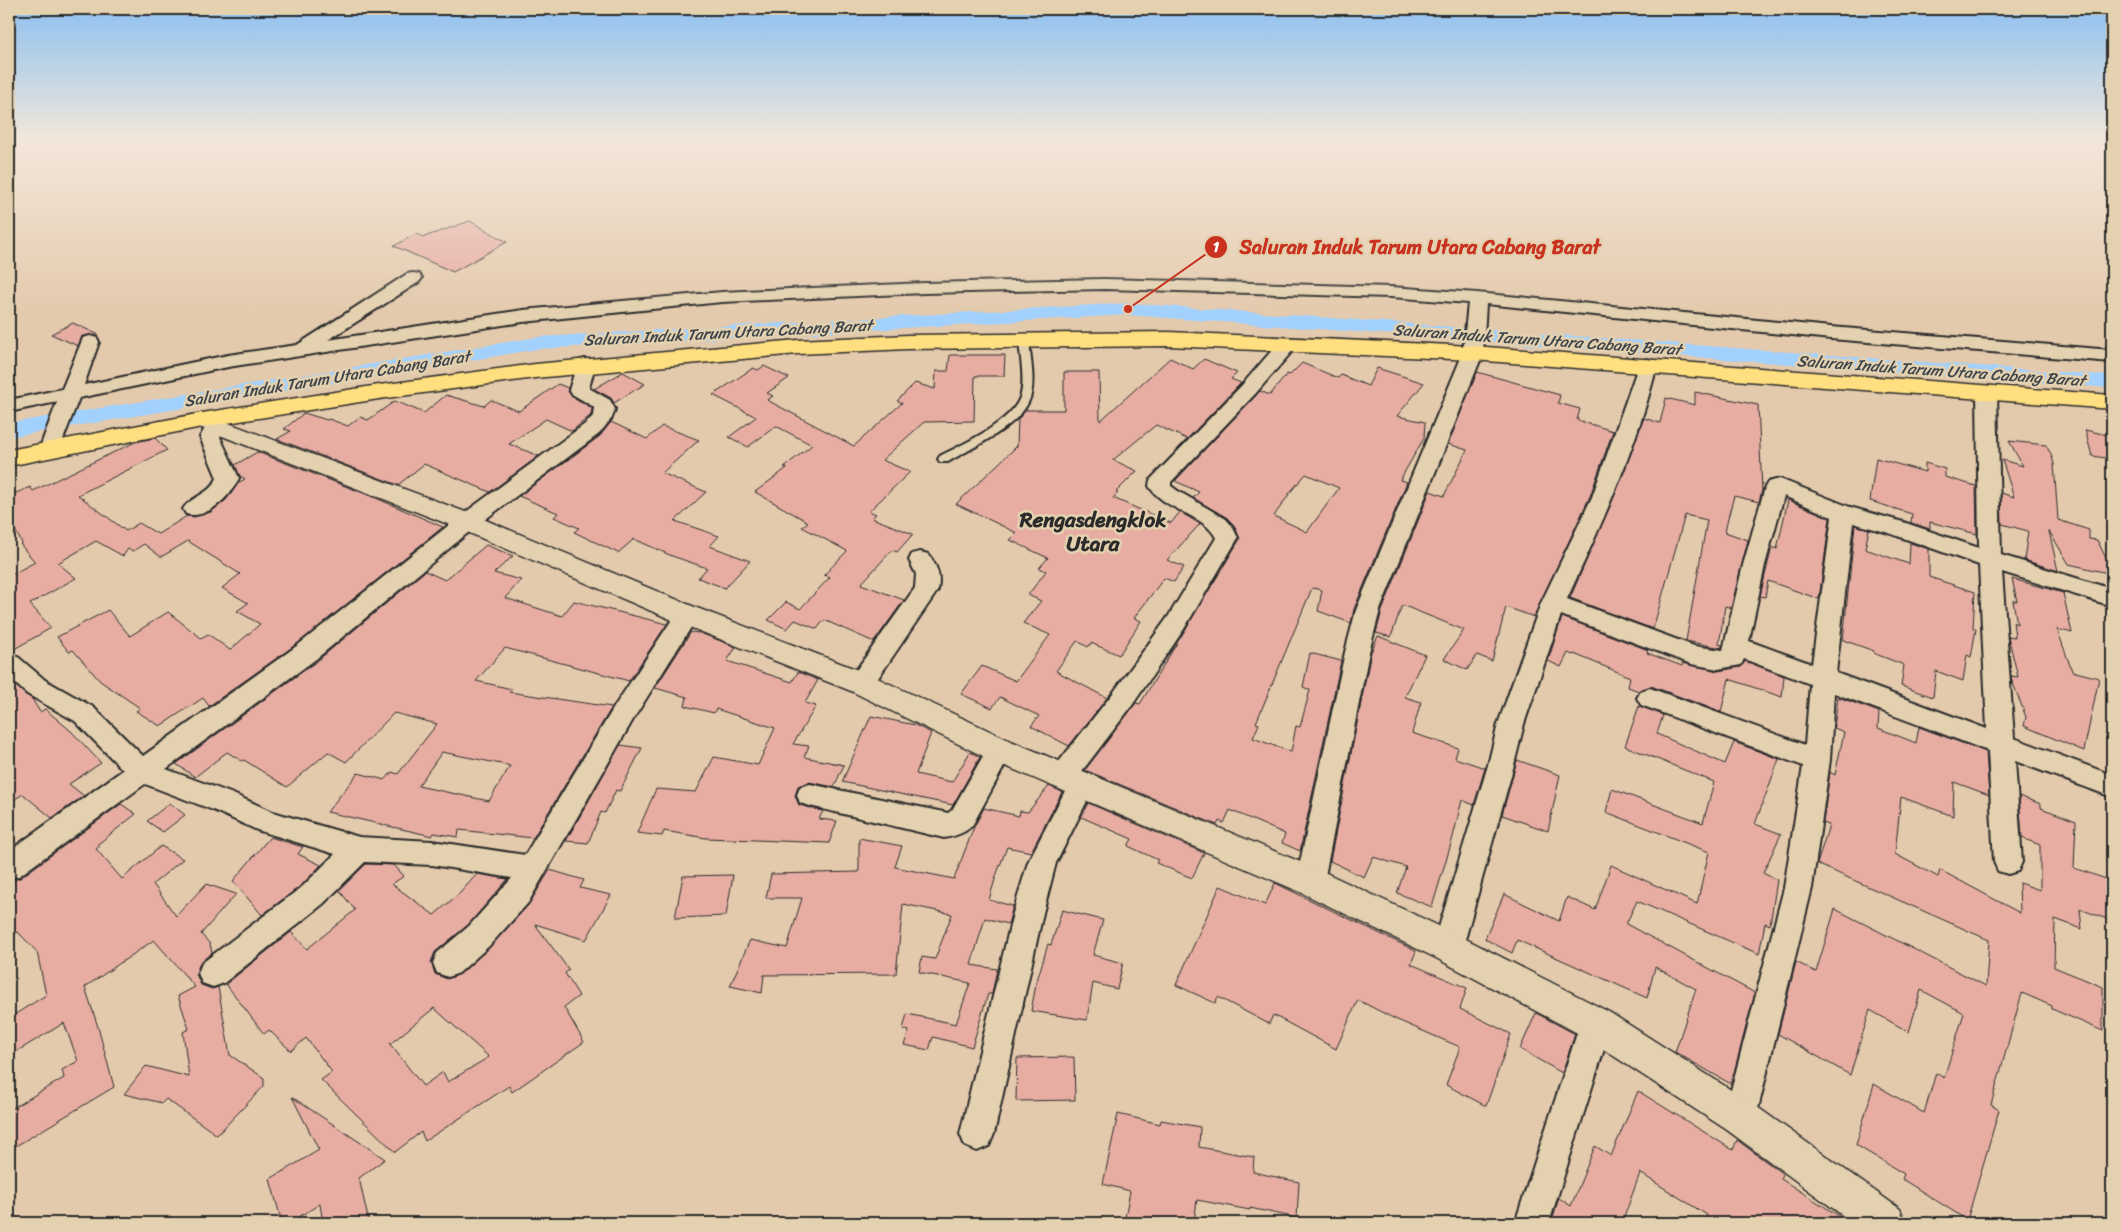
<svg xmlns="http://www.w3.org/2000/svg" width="2121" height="1232" font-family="Sriracha,sans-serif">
<rect width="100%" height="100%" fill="#e4caad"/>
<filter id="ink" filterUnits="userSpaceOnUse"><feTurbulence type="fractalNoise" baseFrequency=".02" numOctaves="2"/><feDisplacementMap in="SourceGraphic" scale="10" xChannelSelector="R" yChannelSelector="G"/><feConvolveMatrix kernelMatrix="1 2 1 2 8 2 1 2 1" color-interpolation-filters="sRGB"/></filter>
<g filter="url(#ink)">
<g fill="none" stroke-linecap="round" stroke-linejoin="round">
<path fill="#a2d1fe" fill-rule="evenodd" d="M1128,303L2112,376V388L1128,315L538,349L9,437V423L538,337Z"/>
</g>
<g fill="#e7ada3" stroke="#2b2b2b" fill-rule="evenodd">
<path d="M470,221L507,242L453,272L394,246L416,234L424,237Z"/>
<path d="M73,323L99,335L82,336L78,346L51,334Z"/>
<path d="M950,355H1005L1004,376H975L974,421L924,422L882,460L910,472L869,511L876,514L872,518L913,534L897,552L892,550L861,584L904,600L874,642L824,620L817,629L795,620L787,629L768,620L786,602L800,609L830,577L824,575L847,551L802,527L808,522L755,492L787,468L784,467L812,445L776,426L748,447L729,437L756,417L713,395L753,368L758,370L764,366L789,378L767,393L773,396L767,400L854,446L902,403L897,401L915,383L935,389L936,371H948Z"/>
<path d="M1170,358L1193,369L1204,359L1237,373L1231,379L1241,383L1187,439L1156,425L1113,460L1137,471L1116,492L1118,493L1113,498L1171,523L1180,512L1200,524L1167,560L1184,567L1174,582L1164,578L1134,618L1141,621L1119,655L1091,643L1088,647L1077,641L1056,671L1107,698L1069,746L1031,726L1039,716L1000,697L992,708L961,694L982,666L1016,681L1050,635L1023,623L1041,601L1028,595L1046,571L1039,568L1048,558L1010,540L1017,533L956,504L1017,446L1018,419L1026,410H1064V372H1099L1100,421Z"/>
<path d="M1302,363L1338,378L1341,375L1368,386L1377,368L1424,383L1397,416L1425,422L1424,438L1400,480L1407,482L1354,609L1351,623L1318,611L1322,590L1312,588L1256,723L1259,724L1253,738L1291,752L1296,726L1300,727L1310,690L1303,687L1310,653L1341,661L1300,851L1282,843L1285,834L1230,810L1224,823L1219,821L1217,825L1085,770L1136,703L1140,704L1240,539L1234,525L1227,518L1193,498L1199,492L1175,481L1260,391L1270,395L1287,374L1290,375ZM1306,474L1339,488L1307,532L1274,516L1292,490Z"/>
<path d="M623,372L645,384L614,403L611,398L594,389Z"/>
<path d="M1477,372L1560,395L1558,403L1580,409L1577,420L1613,431L1590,496L1534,617L1506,607L1492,661L1477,655L1467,670L1444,659L1464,630L1402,605L1391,637L1376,633L1382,611L1430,491L1444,496L1467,450L1448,444Z"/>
<path d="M558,384L568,388L571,396L592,408L591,415L572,431L546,419L509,444L539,456L490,492L424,464L398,485L277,439L291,431L284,429L304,413L327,420L329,419L348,426L360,417L368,420L395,401L424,413L446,395L484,406L491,400L519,411Z"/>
<path d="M1695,392L1758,405L1762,490L1759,502L1734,496L1729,514L1725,532L1748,540L1731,608L1725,606L1719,644L1722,645V648L1686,641L1707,520L1685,515L1653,629L1570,598L1619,485L1644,418L1660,423L1666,398L1695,405Z"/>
<path d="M611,422L647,439L662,426L699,440L662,473L706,492L675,521L719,536L710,546L750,561L725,588L698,578L707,568L672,556L634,539L618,553L574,532L579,528L554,517L558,513L519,496L600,436Z"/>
<path d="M2085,430L2112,436V459L2092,456Z"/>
<path d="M155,438L167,450L78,495L126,531L139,523L158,534L187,516L194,517L211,512L226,500L238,483L245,479L240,476L235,465L257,452L376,498L443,527L297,644L209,706L203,698L160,726L136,711L140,708L100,681L73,650L69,652L57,637L108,610L130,636L168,612L201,638L208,634L230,650L260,624L237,611L248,603L222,588L240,574L188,541L161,557L144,544L133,551L128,549L123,556L96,541L58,563L76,578L30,604L51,628L9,652V576L35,562L20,544L22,543L9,519V496L30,487L33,491L135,442Z"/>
<path d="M2009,441L2046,445L2052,457L2054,464L2058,520L2089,530V539L2097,540L2112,570V574L2069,564L2049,531L2058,571L2024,560L2028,531L2002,524L2001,493L2014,497L2002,460L2023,466Z"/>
<path d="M1876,458L1925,472V463L1945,469V477L1976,486L1977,534L1930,522V529L1911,523L1912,514L1870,501Z"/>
<path d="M1788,500L1830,518L1819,599L1768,581L1765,597L1760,596L1772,547L1777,549Z"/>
<path d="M1855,525L1869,529L1865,549L1909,564L1910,543L1929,549V577L1975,592L1973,628L1976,629L1971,657L1967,655L1963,681L1936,671L1933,697L1901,686L1904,665L1873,653L1874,651L1843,640Z"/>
<path d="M486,545L513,556L494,573L521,580L505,598L562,616L574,601L667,624L629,681L505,648L476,681L512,689L509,692L612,707L533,838L459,830L458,837L434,833L432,836L327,812L358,773L385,780L392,772L398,774L437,724L394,713L346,762L328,752L287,787L244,760L242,761L227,752L195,777L176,764L317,661L425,571L445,580ZM442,752L506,765L510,766L489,801L418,786Z"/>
<path d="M2012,579L2063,593L2072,633L2057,629L2072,671L2099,678L2084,751L2024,726L2026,717L2012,681L2011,676L2018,677L2008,636L2015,637L2013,622L2017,624L2013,601H2017Z"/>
<path d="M1562,617L1648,650L1647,653L1682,666L1683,663L1718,671L1741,667L1745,661L1784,676L1782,697L1729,679L1721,712L1651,686L1639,691L1628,687L1630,677L1574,654L1573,655L1568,653L1561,667L1548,661Z"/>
<path d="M691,632L700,633L736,647L727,661L792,682L798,672L818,680L805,703L816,706L793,744L809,746L804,757L844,765L834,787L809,782L798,786L795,796L799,805L823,811L819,819L837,821L829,843L706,838L664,831L662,836L637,833L656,789L696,792L714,757L758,765L775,728L716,709L714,713L685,706L687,697L655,688Z"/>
<path d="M1378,636L1425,655L1405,697L1421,702L1412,733L1458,748L1455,758L1485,768L1474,805L1462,800L1453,837L1432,907L1397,893L1406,867L1373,857L1364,877L1330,861L1371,652Z"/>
<path d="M9,680L32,699L40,712L45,709L71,731L101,763L69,784L84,796L52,818L23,794L9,803Z"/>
<path d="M1838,697L1879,712L1878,728L1916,743L1919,727L1986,752L1989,795L1954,782L1953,816L1901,797L1895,854L1938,877L1940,870L2020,913L2019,883L2040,890V845L2022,838L2019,796L2041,804V808L2076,821L2074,868L2112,881V921L2080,909L2082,929L2055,919L2054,967L2103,987V1031L2052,1009V1006L2022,993L1991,1105L1999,1110L1967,1220L1902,1179L1904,1174L1856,1145L1874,1084L1924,1113L1936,1073L1944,1078L1964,1013L1921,990L1909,1032L1870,1010L1850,1075L1778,1034L1796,962L1816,972L1835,909L1986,986L1989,940L1817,864L1829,825L1823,823L1830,772L1835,775L1844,732L1834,728Z"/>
<path d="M1639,706L1663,715L1657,734L1725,764L1734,742L1779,759L1755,824L1781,834L1763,873L1777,880L1770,925L1765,923L1759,954L1637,901L1626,924L1755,993L1731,1084L1675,1052L1696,989L1655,967L1647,998L1517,940L1512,953L1485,939L1504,894L1559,921L1567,897L1595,910L1611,865L1697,904L1709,852L1606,812L1612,789L1703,823L1714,782L1625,746Z"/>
<path d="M871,716L915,725L931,733L916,774L952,782L970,752L980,757L953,805L842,782Z"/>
<path d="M620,745L642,748L620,791L616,790L605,813L601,812L588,843L566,841Z"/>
<path d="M1517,760L1560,775L1548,831L1502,815Z"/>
<path d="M1049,786L1062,792L1031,852L1007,847L996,876L989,900L1013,906L1008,924L985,918L971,965L997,969L992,994H988L972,1047L933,1037L929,1050L904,1045L909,1031L903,1029L907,1014L956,1024L970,983L919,972L922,957L935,959L952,914L903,904L896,974L764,975L762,993L730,986L750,940L787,948L802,898H766L771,874L859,872V838L902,846L895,867L954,879L974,827L984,808L1019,816L1020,811L1028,812Z"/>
<path d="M170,803L185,815L163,832L147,821Z"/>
<path d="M1088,803L1204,853L1192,878L1156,863L1158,860L1128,846L1132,839L1081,817Z"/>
<path d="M121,804L136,814L98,844L100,846L96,849L122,879L161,846L183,859L153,884L176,916L206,884L236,894L201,934L210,944L212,953L200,962L196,974L201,985L212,989L218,987L230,1055L264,1078V1086L217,1135L166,1099L162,1103L124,1094L146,1066L189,1077L183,1032L189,1029L178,996L195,987L154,940L85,987L98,1027L114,1087L9,1150V1110L64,1078L62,1070L78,1061L64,1023L9,1056V1018L46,995L37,952L18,932L9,937V881L20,878Z"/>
<path d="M270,837L303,847L298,854L321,865L302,885L262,915L233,881Z"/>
<path d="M366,864L394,865L404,876L392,884L434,915L460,893L477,874L508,879L468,925L435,952L431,962L435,974L447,979L460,974L490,947L529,904L550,870L584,880L580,888L611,895L586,940L535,924L569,970L565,973L579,996L564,1007L584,1042L512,1092L509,1086L425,1141L421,1132L395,1152L321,1080L332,1072L306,1038L291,1051L269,1030L264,1034L226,984L291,932L307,949L355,910L339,890ZM434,1008L489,1057L448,1082L443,1072L423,1086L390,1044Z"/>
<path d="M733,875L726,916L675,918L683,876Z"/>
<path d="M1275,883L1416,951L1411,964L1467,988L1460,1009L1511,1034L1486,1106L1446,1085L1460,1047L1395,1019L1358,1000L1336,1049L1273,1015L1269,1024L1218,997L1215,1003L1176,985L1220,886L1265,905Z"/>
<path d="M1062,910L1103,920L1093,955L1123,963L1117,989L1093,983L1087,1020L1031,1011L1036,984L1048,944L1051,945Z"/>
<path d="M1536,1013L1575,1034L1562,1073L1520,1049Z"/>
<path d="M1074,1057L1075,1100L1016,1101L1017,1058Z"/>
<path d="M1638,1091L1733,1150L1737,1140L1783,1174L1781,1179L1850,1223H1704L1707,1215L1640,1173L1622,1223H1551L1559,1198L1571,1206L1595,1146L1611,1156Z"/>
<path d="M292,1097L385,1159L359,1178L369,1223H323L320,1204L289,1223H282L270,1179L319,1150Z"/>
<path d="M1118,1114L1160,1124L1161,1120L1200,1127L1199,1147L1254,1157L1253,1172L1299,1182L1297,1218L1250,1208V1210L1197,1200L1194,1223H1124L1130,1191L1103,1184Z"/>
</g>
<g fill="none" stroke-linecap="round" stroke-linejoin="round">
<defs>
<path id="service" d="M1024,337L1029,340C1030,357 1035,377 1031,395C1024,425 973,447 948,462H940L938,459L940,456C963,444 1015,421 1021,394C1025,377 1020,357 1019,340Z"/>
<g id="minor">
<path d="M413,273L419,274L422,278L419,282L328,340L523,310L722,292L925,283L1105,279L1391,287L1477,293L1831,327L2112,350V362L1831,339L1486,304L1483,353L1380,610L1369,652L1324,881L1320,890L1310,894L1300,890L1296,881L1345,652L1356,610L1463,353L1468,303L1391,297L1105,289L925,293L722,302L523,322L228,367L79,398L59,450L56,455L49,457L42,455L39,450L57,402L9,412V400L62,389L83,338L90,336L97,338L99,342L84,385L228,355L297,345L407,274Z"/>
<path d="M1287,339L1294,341L1296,345L1294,349L1256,393L1171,482V486L1178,491L1226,519L1232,526L1238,538L1184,629L1131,707L1079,775L1091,777L1095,785L1056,863L1043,913L994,1134L989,1146L977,1151L965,1146L960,1134L1013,913L1028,862L1068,785L1063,787L1054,784L1050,776L1054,768L1113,693L1168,617L1216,538C1205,514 1164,511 1149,486L1150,480L1242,385L1280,341Z"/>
<path d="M585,359L592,361L595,365L589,388L610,400L615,409L612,418L599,434L475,527L316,659L166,769L233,794L273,812L359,837L432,841L525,855L616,704L679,609L687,606L695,609L699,615L695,621L634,718L528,903L489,946L459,973L448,977L437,973L433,963L437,953L469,926L512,878L432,865L365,862L323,904L224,983L213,987L202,983L198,973L202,963L303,886L335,854L257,830L213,810L145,784L19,876L9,879V851L123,770L75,721L27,694L9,678V655L18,657L45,680L93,707L143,756L298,645L459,517L585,424L593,416L594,407L572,394L569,390L578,361Z"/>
<path d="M1647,359L1654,361L1657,365C1637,447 1602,523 1567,599L1694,646L1723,650L1743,565L1765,487L1768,482L1780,479L1850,507L1903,522L1979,548L1977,392L1980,388L1987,386L1994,388L1997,392L2001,555L2112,589V606L2002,572L2014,738L2112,775V797L2015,761L2022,862L2018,871L2008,874L1998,871L1994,862L1988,751L1834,693L1830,760L1812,888L1756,1117L1752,1129L1740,1133L1728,1129L1724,1117L1784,888L1803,766L1641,705L1637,698L1641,691L1650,688L1805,745L1810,684L1744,659L1741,665L1718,669L1691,664L1561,615L1524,724L1514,765L1463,947L1459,957L1448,961L1437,957L1433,947L1488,765L1498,724L1541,603L1592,497L1640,361ZM1784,496L1832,517L1812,664L1749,641L1765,565ZM1853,523L1889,533L1979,565L1987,729L1836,673Z"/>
<path d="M216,420L223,421L226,426L220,437L239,478C231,496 207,520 186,514L183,509C191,496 211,494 217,478L200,437L209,421Z"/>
<path d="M920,552L928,554C937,566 941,575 938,590L870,690L861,693L852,690L849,683L852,676L915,588L916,574L909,560L912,554Z"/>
<path d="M1000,739L1009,742L1013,750L972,826C963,834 955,836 944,838L810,806L800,803L797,795L800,787L810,784L948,813L952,810L991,742Z"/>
<path d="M1596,1009L1607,1013L1612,1024L1549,1223H1515L1580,1024L1585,1013Z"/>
</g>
<path id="tertiary" d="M202,413L476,516L697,608L871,675L1011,741L1322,871L1460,936L1609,1012L1753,1104L1900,1209L1906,1223H1853L1727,1130L1583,1036L1436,958L1298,891L989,759L851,691L677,622L458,528L194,425L190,420L194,415Z"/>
<path id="primary" d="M1169,332L1473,346L2112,395V409L1473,360L1169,346L908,349L798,354L535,378L379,399L202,427L9,466V450L202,413L379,385L535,364L798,340L908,335Z"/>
</defs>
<use href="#service" stroke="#2b2b2b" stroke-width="4"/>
<use href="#minor" stroke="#2b2b2b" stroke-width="4"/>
<use href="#tertiary" stroke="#2b2b2b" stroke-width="3"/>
<use href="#primary" stroke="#2b2b2b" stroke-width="3"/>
<use href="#service" fill="#e3d1af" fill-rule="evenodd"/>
<use href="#minor" fill="#e3d1af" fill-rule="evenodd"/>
<use href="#tertiary" fill="#e3d1af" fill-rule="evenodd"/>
<use href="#primary" fill="#ffdf80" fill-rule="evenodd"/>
</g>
</g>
<linearGradient id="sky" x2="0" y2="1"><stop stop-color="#8cc0f1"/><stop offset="0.45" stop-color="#f3e7da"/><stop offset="1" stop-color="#f3e7da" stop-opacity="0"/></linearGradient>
<rect width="2121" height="312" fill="url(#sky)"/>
<g text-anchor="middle" stroke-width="5" stroke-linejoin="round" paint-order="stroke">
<g font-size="16" font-style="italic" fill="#3d444b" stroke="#e3d1af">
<text transform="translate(728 332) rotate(-3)" y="6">Saluran Induk Tarum Utara Cabang Barat</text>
<text transform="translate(1537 339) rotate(4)" y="6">Saluran Induk Tarum Utara Cabang Barat</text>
<text transform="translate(1941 370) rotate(4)" y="6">Saluran Induk Tarum Utara Cabang Barat</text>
<text transform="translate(327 378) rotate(-9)" y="6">Saluran Induk Tarum Utara Cabang Barat</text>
</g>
<g font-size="21" font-weight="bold" fill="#2b2b2b" stroke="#e3d1af">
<text x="1093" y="527">Rengasdengklok<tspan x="1093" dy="24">Utara</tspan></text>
</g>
</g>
<path fill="none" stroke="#c8321e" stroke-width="2" d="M1128 309L1216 247"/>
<g fill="#c8321e" stroke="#e3d1af" stroke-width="2">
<circle cx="1128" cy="309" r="5"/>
<circle cx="1216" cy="247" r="12"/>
</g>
<g font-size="15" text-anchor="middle" font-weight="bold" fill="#fff">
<text x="1216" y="252">1</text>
</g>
<g font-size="20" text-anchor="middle" font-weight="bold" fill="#c8321e" stroke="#e3d1af" stroke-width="5" stroke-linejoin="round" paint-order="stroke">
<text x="1420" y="254">Saluran Induk Tarum Utara Cabang Barat</text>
</g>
<rect width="2121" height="1232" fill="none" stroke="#e3d1af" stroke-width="30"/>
<rect x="15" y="15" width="2091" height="1202" fill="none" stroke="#2b2b2b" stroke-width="2" filter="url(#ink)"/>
</svg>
